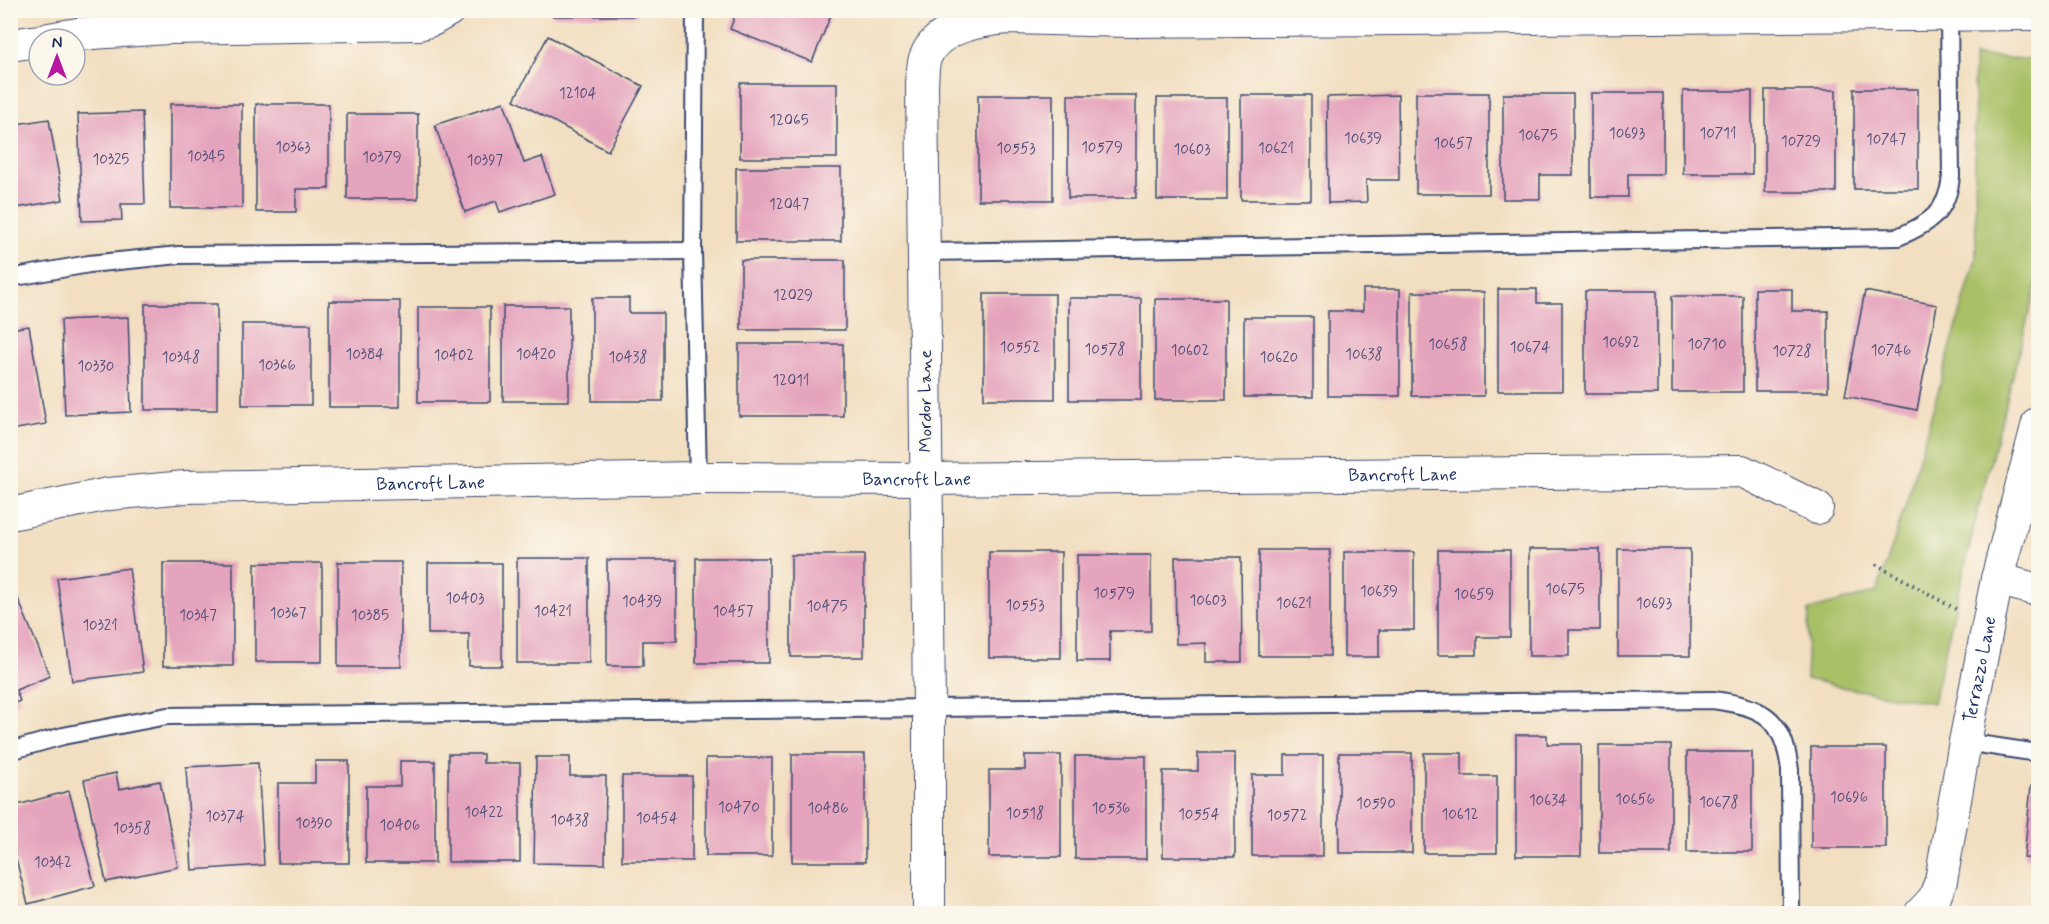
<svg xmlns="http://www.w3.org/2000/svg" width="2049" height="924" font-family="Mynerve,sans-serif">
<rect width="100%" height="100%" fill="#fbf7ec"/>
<filter id="ink" filterUnits="userSpaceOnUse"><feTurbulence type="fractalNoise" baseFrequency=".0167" numOctaves="2"/><feDisplacementMap in="SourceGraphic" scale="12" xChannelSelector="R" yChannelSelector="G"/><feConvolveMatrix kernelMatrix="1 2 1 2 8 2 1 2 1" color-interpolation-filters="sRGB"/></filter>
<filter id="wash" filterUnits="userSpaceOnUse"><feTurbulence type="fractalNoise" baseFrequency=".008" numOctaves="4" result="noise"/><feDisplacementMap in="SourceGraphic" scale="24" xChannelSelector="R" yChannelSelector="G"/><feGaussianBlur stdDeviation="1.35" result="paint"/><feColorMatrix in="noise" values="0 0 0 0 0 0 0 0 0 0 0 0 0 0 0 0 0 1.4 0 .05"/><feComposite in="paint" operator="in"/></filter>
<g filter="url(#wash)">
<rect width="100%" height="100%" fill="#f2dec0"/>
<path fill="#a9c066" stroke="#627862" stroke-width="1.5" d="M1974,56L2038,60V279L1977,514L1933,703L1846,688L1806,679L1809,610L1877,592L1906,504L1976,258Z"/>
<g id="blocks">
<g fill="#e5a4bd">
<rect x="553" y="10" width="84" height="6"/>
<path d="M737,10H833L812,62L730,29Z"/>
<path d="M548,36L643,86L608,151L514,100Z"/>
<rect x="740" y="83" width="97" height="75"/>
<rect x="1854" y="89" width="64" height="100"/>
<rect x="1765" y="90" width="71" height="102"/>
<rect x="1683" y="91" width="69" height="83"/>
<rect x="1416" y="93" width="73" height="101"/>
<path d="M1591,93H1663V174H1628V197H1591Z"/>
<path d="M1503,94H1573V175H1540V199H1503Z"/>
<rect x="978" y="95" width="75" height="105"/>
<rect x="1068" y="95" width="68" height="103"/>
<rect x="1241" y="95" width="70" height="105"/>
<path d="M1398,95L1399,180H1366L1367,202L1328,203L1327,97Z"/>
<rect x="1157" y="98" width="70" height="102"/>
<path d="M504,102L524,163L542,157L555,194L500,212L496,201L465,212L435,125Z"/>
<rect x="170" y="104" width="72" height="104"/>
<path d="M256,104H329V189H296V212H256Z"/>
<path d="M142,112L145,204H121L122,220L82,221L78,114Z"/>
<rect x="347" y="114" width="71" height="85"/>
<path d="M49,119L63,200L10,209V125Z"/>
<rect x="736" y="168" width="105" height="73"/>
<rect x="741" y="260" width="104" height="70"/>
<path d="M1363,289H1400V396H1328V311H1363Z"/>
<path d="M1498,289H1537V303H1562V391H1498Z"/>
<path d="M1755,289H1792V311H1828V391H1755Z"/>
<rect x="1585" y="291" width="72" height="103"/>
<path d="M1865,291L1937,305L1917,410L1845,396Z"/>
<rect x="1412" y="292" width="72" height="104"/>
<rect x="984" y="294" width="71" height="105"/>
<rect x="1672" y="296" width="71" height="96"/>
<path d="M592,298H629V313H663V401H592Z"/>
<rect x="1069" y="298" width="72" height="102"/>
<rect x="1155" y="299" width="71" height="101"/>
<rect x="329" y="301" width="71" height="106"/>
<rect x="145" y="304" width="72" height="106"/>
<rect x="503" y="306" width="66" height="95"/>
<rect x="418" y="307" width="72" height="95"/>
<path d="M128,317L131,412L65,415L61,320Z"/>
<rect x="1244" y="317" width="69" height="80"/>
<rect x="242" y="324" width="69" height="81"/>
<path d="M29,326L46,424L10,430V329Z"/>
<rect x="739" y="344" width="104" height="72"/>
<path d="M1529,549H1600V630H1569V656H1529Z"/>
<rect x="1618" y="549" width="72" height="107"/>
<rect x="1259" y="550" width="71" height="106"/>
<path d="M1438,550H1510V637H1477V655H1438Z"/>
<rect x="989" y="552" width="72" height="106"/>
<path d="M1344,552H1414V630H1379V657H1344Z"/>
<rect x="791" y="555" width="73" height="102"/>
<path d="M1077,555H1151V631H1110V661H1077Z"/>
<path d="M1175,557H1241L1242,662H1206V643L1176,644Z"/>
<rect x="517" y="558" width="72" height="105"/>
<rect x="696" y="558" width="73" height="105"/>
<path d="M607,560H677V641H643V666H607Z"/>
<rect x="338" y="562" width="63" height="105"/>
<rect x="163" y="563" width="70" height="103"/>
<rect x="255" y="563" width="67" height="99"/>
<path d="M428,563H502V666H469V634H428Z"/>
<path d="M129,568L143,672L72,681L57,578Z"/>
<path d="M14,589L50,676L16,690L20,701L10,705V591Z"/>
<path d="M1516,735H1547V744H1581V856H1516Z"/>
<rect x="1599" y="745" width="72" height="108"/>
<rect x="1811" y="747" width="75" height="101"/>
<rect x="1687" y="752" width="65" height="100"/>
<path d="M1198,753H1235V857H1163V771H1198Z"/>
<rect x="1339" y="753" width="73" height="100"/>
<path d="M1424,753H1462V776H1497V853H1424Z"/>
<path d="M448,754H483V763H520V862H448Z"/>
<rect x="792" y="754" width="73" height="108"/>
<path d="M1025,755H1061V857H989V770H1025Z"/>
<path d="M1285,755H1323V856H1252V775H1285Z"/>
<rect x="1075" y="756" width="71" height="103"/>
<path d="M536,757H570V776H606L605,864L534,863Z"/>
<rect x="706" y="758" width="66" height="98"/>
<path d="M315,761H349V863H278V783H315Z"/>
<path d="M400,761H435V863H366V786H400Z"/>
<path d="M258,763L264,865L192,870L186,767Z"/>
<path d="M116,773L119,789L160,781L178,867L106,882L84,780Z"/>
<rect x="622" y="776" width="70" height="85"/>
<path d="M2031,786H2038V859L2024,858Z"/>
<path d="M69,791L95,886L28,904L10,837V807Z"/>
<path d="M2037,874L2038,914H2032Z"/>
<path d="M10,896L20,914H10Z"/>
</g>
</g>
</g>
<g filter="url(#ink)">
<use href="#blocks" fill-opacity="0" stroke="#3b496d" stroke-width="1.5"/>
<g fill="none" stroke-linecap="round" stroke-linejoin="round">
<defs>
<g id="lane">
<path d="M695,10L693,251L698,478"/>
<path d="M924,252L1898,237C1929,224 1948,212 1951,176L1949,15"/>
<path d="M10,278L89,264L179,255L693,251"/>
<path d="M1965,742L2038,753"/>
<path d="M10,751L63,736L167,716L1713,700C1763,707 1783,716 1790,770L1791,914"/>
</g>
<g id="street">
<path d="M49,39L78,34L167,28L419,24L432,20L449,10"/>
<path d="M10,45L39,41"/>
<path id="s1" d="M10,514L109,494L185,487L698,478L925,479L1742,471L1817,508"/>
<path d="M1997,579L2038,590"/>
<path d="M929,914V707L922,84C923,75 922,64 926,56C938,27 981,20 1008,18L1129,21L2038,14"/>
<path id="s2" d="M1920,914L1934,899L1941,881L1965,742L1997,579L2038,423"/>
</g>
</defs>
<use href="#lane" stroke="#3b496d" stroke-width="20"/>
<use href="#street" stroke="#3b496d" stroke-width="34"/>
<path stroke="#3b496d" stroke-width="4" stroke-dasharray="1.5 4.5" stroke-linecap="butt" d="M1876,564L1959,611"/>
<use href="#lane" stroke="#fff" stroke-width="16"/>
<use href="#street" stroke="#fff" stroke-width="32"/>
</g>
</g>
<g text-anchor="middle" stroke-width="4.5" stroke-linejoin="round" paint-order="stroke">
<g font-size="15" fill="#4e4c76">
<text x="578" y="98">12104</text>
<text x="789" y="125">12065</text>
<text x="1627" y="138">10693</text>
<text x="1718" y="138">10711</text>
<text x="1538" y="140">10675</text>
<text x="1363" y="143">10639</text>
<text x="1886" y="144">10747</text>
<text x="1801" y="146">10729</text>
<text x="1453" y="148">10657</text>
<text x="293" y="152">10363</text>
<text x="1102" y="152">10579</text>
<text x="1016" y="153">10553</text>
<text x="1276" y="153">10621</text>
<text x="1192" y="154">10603</text>
<text x="206" y="161">10345</text>
<text x="382" y="162">10379</text>
<text x="111" y="164">10325</text>
<text x="485" y="165">10397</text>
<text x="789" y="209">12047</text>
<text x="793" y="300">12029</text>
<text x="1621" y="347">10692</text>
<text x="1448" y="349">10658</text>
<text x="1707" y="349">10710</text>
<text x="1020" y="352">10552</text>
<text x="1530" y="352">10674</text>
<text x="1105" y="354">10578</text>
<text x="1190" y="355">10602</text>
<text x="1891" y="355">10746</text>
<text x="1792" y="356">10728</text>
<text x="365" y="359">10384</text>
<text x="536" y="359">10420</text>
<text x="1364" y="359">10638</text>
<text x="454" y="360">10402</text>
<text x="181" y="362">10348</text>
<text x="628" y="362">10438</text>
<text x="1279" y="362">10620</text>
<text x="277" y="370">10366</text>
<text x="96" y="371">10330</text>
<text x="791" y="385">12011</text>
<text x="1565" y="594">10675</text>
<text x="1379" y="596">10639</text>
<text x="1114" y="598">10579</text>
<text x="1474" y="599">10659</text>
<text x="465" y="603">10403</text>
<text x="1208" y="605">10603</text>
<text x="642" y="606">10439</text>
<text x="1294" y="608">10621</text>
<text x="1654" y="608">10693</text>
<text x="1025" y="610">10553</text>
<text x="827" y="611">10475</text>
<text x="553" y="616">10421</text>
<text x="733" y="616">10457</text>
<text x="288" y="618">10367</text>
<text x="198" y="620">10347</text>
<text x="370" y="620">10385</text>
<text x="100" y="630">10321</text>
<text x="1849" y="802">10696</text>
<text x="1635" y="804">10656</text>
<text x="1548" y="805">10634</text>
<text x="1719" y="807">10678</text>
<text x="1376" y="808">10590</text>
<text x="739" y="812">10470</text>
<text x="828" y="813">10486</text>
<text x="1111" y="813">10536</text>
<text x="484" y="817">10422</text>
<text x="1025" y="818">10518</text>
<text x="1199" y="819">10554</text>
<text x="1460" y="819">10612</text>
<text x="1287" y="820">10572</text>
<text x="225" y="821">10374</text>
<text x="657" y="823">10454</text>
<text x="570" y="825">10438</text>
<text x="314" y="828">10390</text>
<text x="400" y="830">10406</text>
<text x="132" y="833">10358</text>
<text x="53" y="867">10342</text>
</g>
<g font-size="18" fill="#1b2f5e" stroke="#fbf7ec">
<text transform="translate(925 401) rotate(-90)" y="6">Mordor Lane</text>
<text dy="6" stroke="none"><textPath href="#s1" startOffset="1395">Bancroft Lane</textPath></text>
<text dy="6" stroke="none"><textPath href="#s1" startOffset="909">Bancroft Lane</textPath></text>
<text dy="6" stroke="none"><textPath href="#s1" startOffset="423">Bancroft Lane</textPath></text>
<text dy="6" stroke="none"><textPath href="#s2" startOffset="255">Terrazzo Lane</textPath></text>
</g>
</g>
<rect width="2049" height="924" fill="none" stroke="#fbf7ec" stroke-width="36"/>
<g transform="translate(57 57)"><circle r="28" fill="#fbf7ec" stroke="#a1a7b3" stroke-width="1.5"/>
<path d="M0-4.5L10 22L0 15L-10 22Z" fill="#b5179e"/>
<text y="-9" font-size="16" font-weight="bold" text-anchor="middle" fill="#1b2f5e">N</text>
</g>
</svg>
